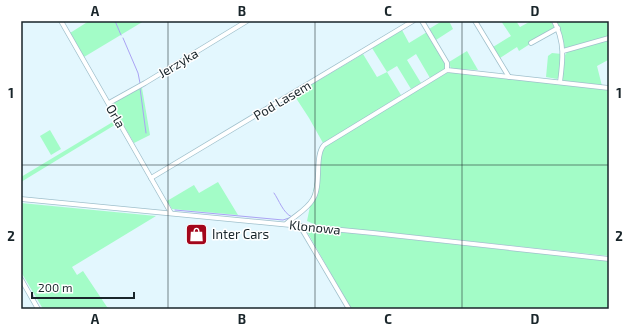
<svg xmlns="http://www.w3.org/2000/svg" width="630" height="330" font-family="'Exo 2',sans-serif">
<rect width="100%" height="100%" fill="#e3f7fe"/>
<g fill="#a3fcc7">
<path d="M89,21H144L84,57L70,33Z"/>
<path d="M442,21H449L453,29L436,40L429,29Z"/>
<path d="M501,21H516L520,27L531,21H551L555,28L519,51L517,47L500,58L493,47L511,36Z"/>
<path d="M555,21H609V36L564,49Z"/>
<path d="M402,30L409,43L427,32L445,64V69L430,78L416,54L407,60L421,83L411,89L397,66L387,72L401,95L342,133L372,118L448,72L597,88L609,90V256L316,225L307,221L323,143L309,118L294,95L363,54L377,77L387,72L372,48Z"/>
<path d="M609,39V63L608,60L597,66L602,86L562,81L565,55L568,51Z"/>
<path d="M467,51L478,70L451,69L449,62Z"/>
<path d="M552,53L562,54L560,76L557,79L546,77L548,56Z"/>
<path d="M138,88H142L150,135L134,143L112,106L113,103Z"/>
<path d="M116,120L118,123L21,182V177Z"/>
<path d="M50,130L61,149L51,155L40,136Z"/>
<path d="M218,182L238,215L172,209L167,201L194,185L199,193Z"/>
<path d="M21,203L156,216L72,267L77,275L83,271L107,307L111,309H43L21,272Z"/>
<path d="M305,228L609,261V309H351Z"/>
</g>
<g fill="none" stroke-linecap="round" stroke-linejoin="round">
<g stroke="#aaa3f4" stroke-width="1">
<path d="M115,21L121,35"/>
<path d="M123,38L138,73L140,83"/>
<path d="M140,88L146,133"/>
<path d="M175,210L283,220L292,217C283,213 279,200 274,193"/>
</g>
<defs>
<g id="street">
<path d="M61,21L171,213"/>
<path d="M422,21L447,63V70"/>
<path d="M475,21L509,77"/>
<path d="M554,21C565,42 563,60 560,82"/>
<path d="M531,43L558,28"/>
<path d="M563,51L609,38"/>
<path d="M109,103L145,83L247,21"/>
<path d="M151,178L413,21"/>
<path d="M21,199L373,233L609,259"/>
<path d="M286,224C294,216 307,210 313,199C322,185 314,156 324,145L447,70L609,88"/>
<path d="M302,226L303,231L349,309"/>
<path d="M21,279L38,309"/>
</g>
</defs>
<use href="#street" stroke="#a0c0cc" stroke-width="5.5"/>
<use href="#street" stroke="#fff" stroke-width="4"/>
</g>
<path fill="none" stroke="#19252a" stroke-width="1" stroke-opacity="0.55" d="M168,21V309M315,21V309M462,21V309M21,165H609"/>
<defs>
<symbol id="shop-square" viewBox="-11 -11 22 22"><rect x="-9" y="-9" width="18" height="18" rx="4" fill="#a3061b" stroke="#fff"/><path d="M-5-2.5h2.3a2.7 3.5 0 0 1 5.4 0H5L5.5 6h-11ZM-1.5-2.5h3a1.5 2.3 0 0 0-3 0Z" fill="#fff"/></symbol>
</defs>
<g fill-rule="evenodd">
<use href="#shop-square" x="184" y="222" width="25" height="25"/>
</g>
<g text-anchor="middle" stroke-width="3" stroke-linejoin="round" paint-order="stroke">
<g font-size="13" fill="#19252a" stroke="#fff">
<text transform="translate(178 63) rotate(-31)" y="5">Jerzyka</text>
<text transform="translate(282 100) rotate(-31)" y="5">Pod Lasem</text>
<text transform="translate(116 116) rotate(60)" y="5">Orla</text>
<text transform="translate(315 227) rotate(6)" y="5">Klonowa</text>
</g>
<g font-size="13" fill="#19252a" stroke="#fff" text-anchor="start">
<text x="212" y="239">Inter Cars</text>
</g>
</g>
<rect width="630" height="330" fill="none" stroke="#ffffff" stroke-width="44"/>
<path d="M32 292v6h102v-6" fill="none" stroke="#19252a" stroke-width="2"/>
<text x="38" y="292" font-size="12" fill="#19252a" stroke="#ffffff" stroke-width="3" paint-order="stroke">200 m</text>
<rect x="22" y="22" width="586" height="286" fill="none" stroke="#19252a" stroke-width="1.5"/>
<g font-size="13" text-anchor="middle" font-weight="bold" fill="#19252a">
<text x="95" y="16">A</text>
<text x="242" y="16">B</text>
<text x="388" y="16">C</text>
<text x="535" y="16">D</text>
<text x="11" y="98">1</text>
<text x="619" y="98">1</text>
<text x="11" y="241">2</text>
<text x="619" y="241">2</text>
<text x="95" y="324">A</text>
<text x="242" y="324">B</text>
<text x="388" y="324">C</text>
<text x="535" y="324">D</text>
</g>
</svg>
